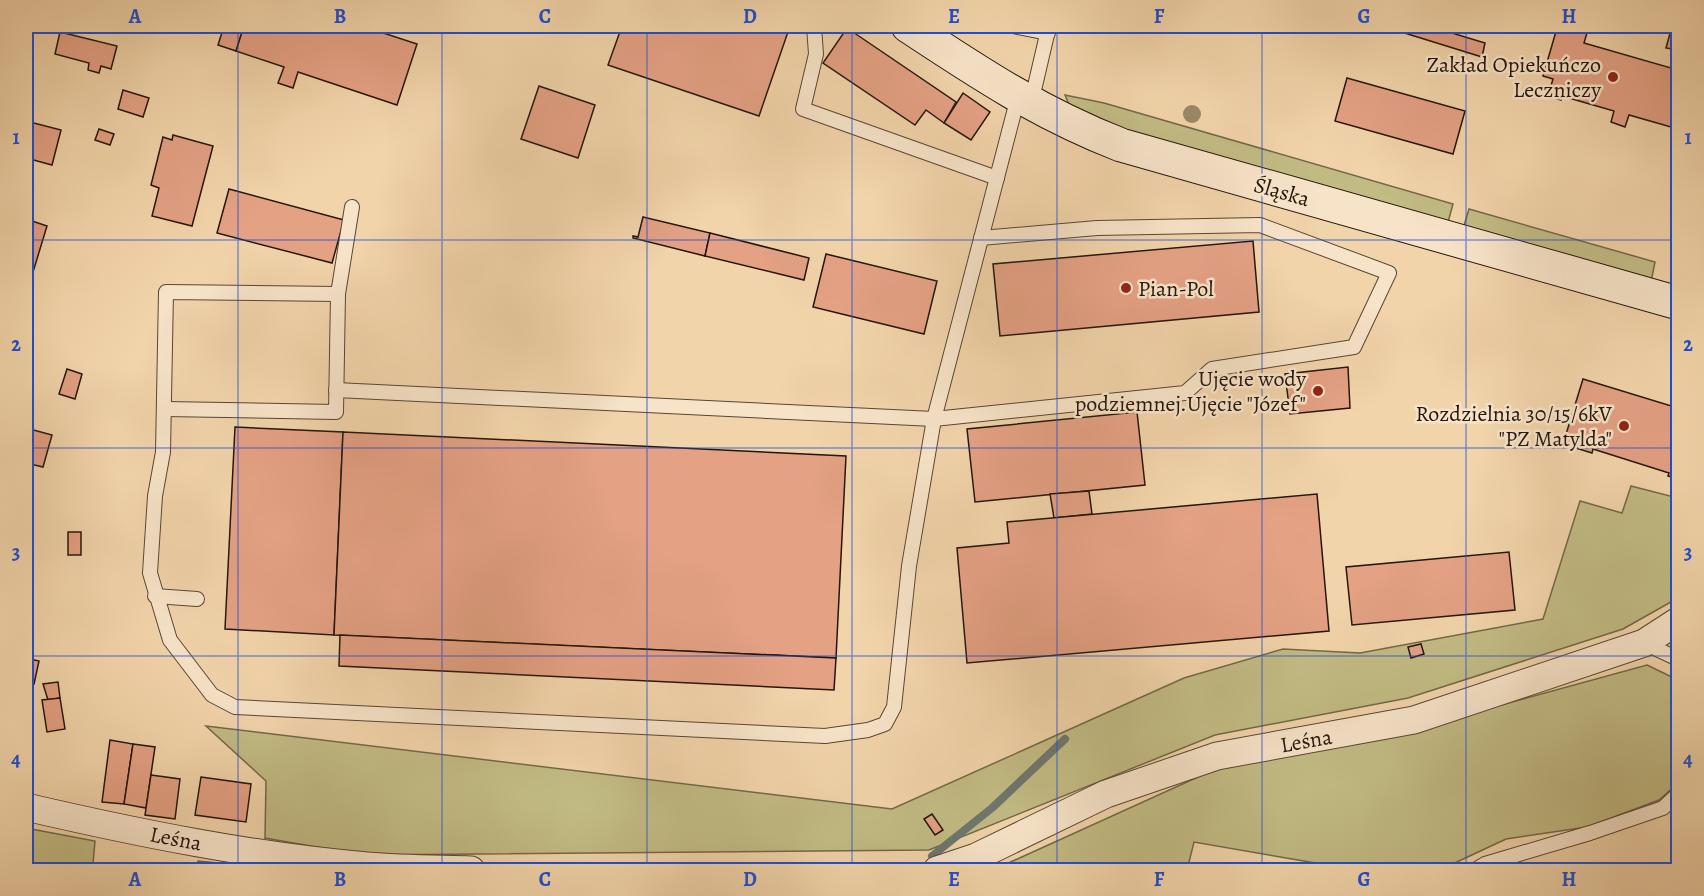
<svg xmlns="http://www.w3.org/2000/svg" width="1704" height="896" font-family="Alegreya,serif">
<rect width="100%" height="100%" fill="#f2d4aa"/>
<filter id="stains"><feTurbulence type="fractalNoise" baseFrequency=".00333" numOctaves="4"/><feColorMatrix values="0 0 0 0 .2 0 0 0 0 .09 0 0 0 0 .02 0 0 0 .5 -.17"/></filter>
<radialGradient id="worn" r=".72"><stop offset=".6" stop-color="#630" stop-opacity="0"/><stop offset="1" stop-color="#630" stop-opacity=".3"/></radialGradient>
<g fill="#c2bb84" stroke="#736848" stroke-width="1.5">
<path d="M1065,95L1104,103L1453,204L1447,226L1162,145L1070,107Z"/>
<path d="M1469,209L1655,262L1651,282L1463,229Z"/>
<path d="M1631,486L1678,498V598L1623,629L1408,698L1215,735L929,850L362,855L265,838L266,781L206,726L892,809L1184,678L1283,649L1360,653L1543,619L1580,501L1622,513Z"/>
<path d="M1647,665L1678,680V783L1659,800L1587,827L1506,839L1444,868L1441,870H1339L1327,865L1194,842L1187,870H993L1220,767L1414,729Z"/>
<path d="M26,828L95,841L93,863L136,870H26Z"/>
<path d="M198,861L287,870H195Z"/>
</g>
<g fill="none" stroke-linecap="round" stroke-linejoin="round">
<path stroke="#6d776f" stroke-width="8" d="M932,856L992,808L1065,739"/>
</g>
<g fill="#e4a184" stroke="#24160d" stroke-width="1.5">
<path d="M224,26H244L236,51L218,45Z"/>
<path d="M244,26H362L417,44L397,105L298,72L293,88L278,83L284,67L236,51Z"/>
<path d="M622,26H790L759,116L608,65Z"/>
<path d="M1382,26H1429L1485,43L1482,57Z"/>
<path d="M1549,26H1589L1584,43L1678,70V129L1629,115L1625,127L1611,122L1614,111L1562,96L1561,100L1548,96L1553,79L1543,76L1557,28Z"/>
<path d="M1672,26H1678V50L1666,48Z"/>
<path d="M847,28L956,102L944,123L926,110L915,125L823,63Z"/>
<path d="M60,32L117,46L111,69L101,66L99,73L88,70L89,63L55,54Z"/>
<path d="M1347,78L1465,111L1453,154L1335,121Z"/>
<path d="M539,86L595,105L578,158L521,139Z"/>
<path d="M123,90L149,98L143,117L118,109Z"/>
<path d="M963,93L990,112L971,140L944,123Z"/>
<path d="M26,121L61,130L52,165L26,158Z"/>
<path d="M99,129L114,134L110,145L95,140Z"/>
<path d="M173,135L213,146L192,226L152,216L159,188L151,185L163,137L172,140Z"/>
<path d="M229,189L344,220L332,263L217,233Z"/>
<path d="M643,217L710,233L705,256L633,238V236L638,237Z"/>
<path d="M26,219L47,226L26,295Z"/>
<path d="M710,233L809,258L804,280L705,256Z"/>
<path d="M1253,241L1259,312L1000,336L993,264Z"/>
<path d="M826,254L937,281L924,334L813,307Z"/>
<path d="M1348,367L1350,408L1290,414L1285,374Z"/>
<path d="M67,369L82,374L75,399L59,394Z"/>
<path d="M1583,379L1678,408V479L1668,476L1669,473L1593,449L1592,453L1563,444Z"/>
<path d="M1137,412L1145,485L975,502L967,429Z"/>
<path d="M235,427L343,432L334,635L225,629Z"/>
<path d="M26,428L52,435L43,467L26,463Z"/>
<path d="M343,432L846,456L836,658L334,635Z"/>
<path d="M1089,491L1092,514L1054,518L1050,494Z"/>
<path d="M1317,494L1329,631L967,663L957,548L1009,543L1007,522Z"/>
<rect x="68" y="532" width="13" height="23"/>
<path d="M1509,552L1515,610L1352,625L1346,567Z"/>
<path d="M340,635L836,658L834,690L339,666Z"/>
<path d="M1421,644L1424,654L1411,658L1408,647Z"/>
<path d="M26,658L39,661L34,684L26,682Z"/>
<path d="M58,682L60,698L48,700L43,684Z"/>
<path d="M60,698L65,729L47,732L42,700Z"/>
<path d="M110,740L133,744L124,804L102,802Z"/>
<path d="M133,744L155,747L146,808L124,804Z"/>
<path d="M151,775L180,779L175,819L145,815Z"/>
<path d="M201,777L251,784L246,822L195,815Z"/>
<path d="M932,814L943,830L935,835L924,819Z"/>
</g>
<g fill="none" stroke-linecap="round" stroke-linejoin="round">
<defs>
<g id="service">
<path d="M814,26L816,54L803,109L997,178"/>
<path d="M1013,26L1048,33"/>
<path d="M1031,103L1049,26"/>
<path d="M338,294L166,292L163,452L155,496L150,573L170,640L212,695L235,707L825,736L868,730L885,724L894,707L909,566L934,419L1018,97"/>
<path d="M336,390L934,419L1185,393L1212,369L1354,347L1389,273L1260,225L1097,228L981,238"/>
<path d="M164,409L336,412L338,294L352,207"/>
<path d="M155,596L197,599"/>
<path d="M1644,643L1678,659"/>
<path d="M1475,870L1485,864L1590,833L1663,808L1678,794"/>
</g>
<g id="minor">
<path d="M26,807C138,833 252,856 367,866C401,869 437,869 471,870"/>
<path d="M937,870L976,857L1106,794L1217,756L1414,720L1644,643L1678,621"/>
</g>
<path id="secondary" d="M908,26C979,73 1041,114 1121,145L1678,303"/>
</defs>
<use href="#service" stroke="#584634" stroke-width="16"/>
<use href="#minor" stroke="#584634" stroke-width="29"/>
<use href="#secondary" stroke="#24160d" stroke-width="35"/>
<use href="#service" stroke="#f7e3c8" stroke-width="14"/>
<use href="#minor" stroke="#f7e3c8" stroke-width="27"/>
<use href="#secondary" stroke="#f7e3c8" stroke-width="33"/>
</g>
<circle fill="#9b8767" cx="1192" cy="114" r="9"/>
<path fill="none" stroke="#1d4ed8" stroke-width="1.5" stroke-opacity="0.55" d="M238,26V870M442,26V870M647,26V870M852,26V870M1057,26V870M1262,26V870M1466,26V870M26,240H1678M26,448H1678M26,656H1678"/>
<g fill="#8f2418" stroke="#f7e3c8" stroke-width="2">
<circle cx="1613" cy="77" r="6"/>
<circle cx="1126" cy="288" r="6"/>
<circle cx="1318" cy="391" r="6"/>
<circle cx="1624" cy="426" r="6"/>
</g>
<g text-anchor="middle" stroke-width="5" stroke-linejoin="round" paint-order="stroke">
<g font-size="22" fill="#24160d" stroke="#f7e3c8" text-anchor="end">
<text x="1601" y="72">Zakład Opiekuńczo<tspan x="1601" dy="25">Leczniczy</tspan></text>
<text x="1138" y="296" text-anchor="start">Pian-Pol</text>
<text x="1306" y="386">Ujęcie wody<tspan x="1306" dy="25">podziemnej.Ujęcie "Józef"</tspan></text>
<text x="1612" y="421">Rozdzielnia 30/15/6kV<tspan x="1612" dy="25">"PZ Matylda"</tspan></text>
</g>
<g font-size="22" fill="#24160d" stroke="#f7e3c8">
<text transform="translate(1282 191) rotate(16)" y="8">Śląska</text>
<text transform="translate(1306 740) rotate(-10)" y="8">Leśna</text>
<text transform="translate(176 838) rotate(11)" y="8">Leśna</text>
</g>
</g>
<rect width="1704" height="896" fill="none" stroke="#f2d4aa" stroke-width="66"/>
<rect x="33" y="33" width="1638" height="830" fill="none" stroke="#1d4ed8" stroke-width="2"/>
<g font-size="20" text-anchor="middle" font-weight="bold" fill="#1d4ed8">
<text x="135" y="23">A</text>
<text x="340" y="23">B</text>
<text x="545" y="23">C</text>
<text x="750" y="23">D</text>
<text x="954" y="23">E</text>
<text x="1159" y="23">F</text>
<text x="1364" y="23">G</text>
<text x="1569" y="23">H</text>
<text x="16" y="144">1</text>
<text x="1688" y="144">1</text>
<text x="16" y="351">2</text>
<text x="1688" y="351">2</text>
<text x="16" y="559">3</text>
<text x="1688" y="559">3</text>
<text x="16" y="766">4</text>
<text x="1688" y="766">4</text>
<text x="135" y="886">A</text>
<text x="340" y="886">B</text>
<text x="545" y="886">C</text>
<text x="750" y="886">D</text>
<text x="954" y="886">E</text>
<text x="1159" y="886">F</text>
<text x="1364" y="886">G</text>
<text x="1569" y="886">H</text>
</g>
<rect width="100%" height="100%" filter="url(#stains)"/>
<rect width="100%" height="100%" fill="url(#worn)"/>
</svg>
